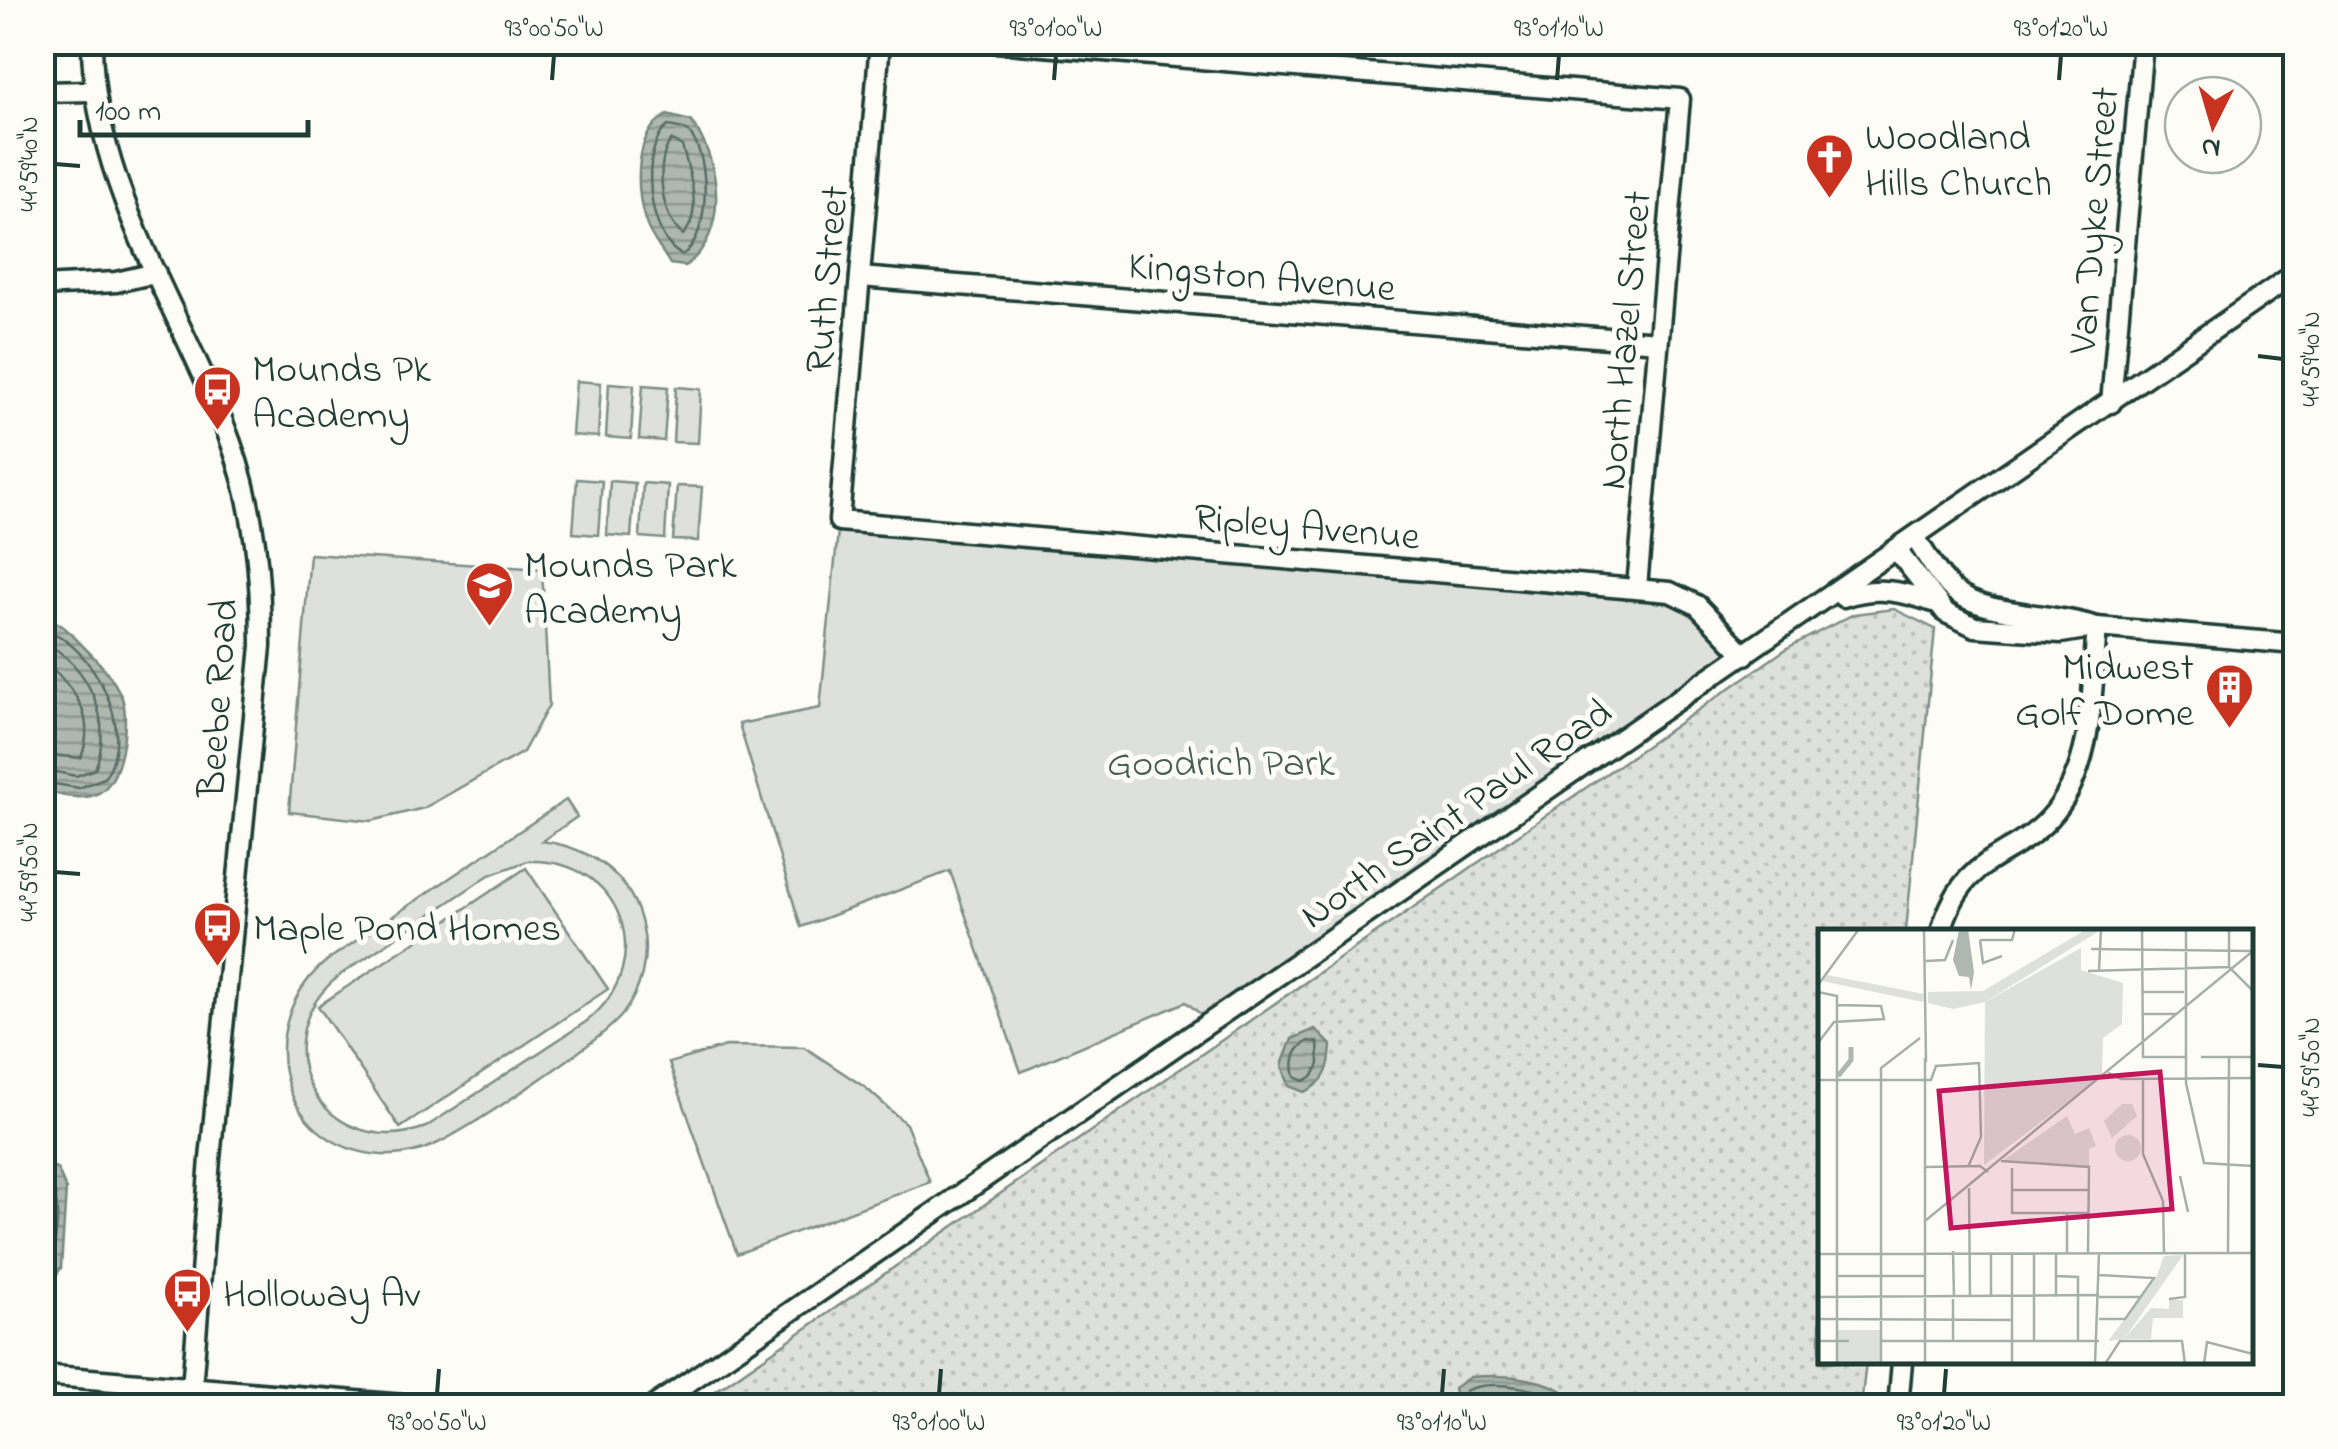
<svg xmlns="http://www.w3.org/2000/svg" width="2338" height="1449" font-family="'Indie Flower',sans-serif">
<defs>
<pattern id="grass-dots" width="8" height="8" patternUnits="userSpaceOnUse" patternTransform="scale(2.5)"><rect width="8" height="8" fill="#dde0db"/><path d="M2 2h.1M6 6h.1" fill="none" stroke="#bdc1bd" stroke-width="1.8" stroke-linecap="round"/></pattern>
<pattern id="water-rules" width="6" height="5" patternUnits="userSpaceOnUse" patternTransform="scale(2.5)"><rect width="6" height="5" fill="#aeb8b1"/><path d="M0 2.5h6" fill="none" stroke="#8d9791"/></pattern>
</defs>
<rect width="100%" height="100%" fill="#fdfcf7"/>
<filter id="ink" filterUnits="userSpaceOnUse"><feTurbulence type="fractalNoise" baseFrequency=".01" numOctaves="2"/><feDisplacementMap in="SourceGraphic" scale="20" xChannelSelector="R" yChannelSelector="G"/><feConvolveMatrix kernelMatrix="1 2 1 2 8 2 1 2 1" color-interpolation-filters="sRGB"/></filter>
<g filter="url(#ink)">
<path fill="url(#grass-dots)" stroke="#7e8e88" stroke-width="2.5" d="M1894,609L1935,629L1906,931L1820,932V1362H1866L1861,1406H694L1789,647L1854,614Z"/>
<g fill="#dde0db" stroke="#7e8e88" stroke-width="2.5" fill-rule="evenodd">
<path d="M576,381L601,383L598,437L572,435Z"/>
<path d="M609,383L634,385L631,439L606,437Z"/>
<path d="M643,385L668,387L664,441L639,439Z"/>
<path d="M676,387L701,389L698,443L673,442Z"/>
<path d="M577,479L602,481L598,535L573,533Z"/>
<path d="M610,481L635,483L631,537L607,535Z"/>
<path d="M643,483L668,485L665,539L640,537Z"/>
<path d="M677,486L702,487L698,541L673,540Z"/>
<path d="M839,521L1637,587L1697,605L1745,655L1211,1023L1186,1002L1021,1072L950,871L801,927L739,724L820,708Z"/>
<path d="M310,554L542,569L549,705L523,752L424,808L371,821L289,812Z"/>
<path d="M566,800L577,817L542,841C592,848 633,876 643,929C649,958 641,991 622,1015C599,1043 470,1128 434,1145C418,1152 400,1156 382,1155C276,1148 250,1021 329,959ZM528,861C621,857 660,962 587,1021L426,1127C324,1164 255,1043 340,975L489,875Z"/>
<path d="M526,868L608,989L400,1128L318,1006Z"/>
<path d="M726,1046L804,1047L866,1088L906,1124L930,1182L737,1254L669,1063Z"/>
</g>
<g fill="url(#water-rules)" stroke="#75877f" stroke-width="2.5">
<path d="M667,115L691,121C721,160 730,235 685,266L670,264C663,251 650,237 646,223C635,191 633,132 667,115Z"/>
<path d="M43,618C59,620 69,631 80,643C97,660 113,676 122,698C127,712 125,730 123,744C115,796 93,807 43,790Z"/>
<path d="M1315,1029L1331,1045C1330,1068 1326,1083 1304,1092L1289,1086L1282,1065L1292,1039Z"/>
<path d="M42,1159L58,1170L66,1189L61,1268L43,1294Z"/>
<path d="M1470,1377C1506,1374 1557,1377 1581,1406H1458L1454,1388Z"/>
</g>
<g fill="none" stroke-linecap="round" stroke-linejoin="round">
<g stroke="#586e66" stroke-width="2.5">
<path d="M668,126C670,126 683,129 684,129C712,145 712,238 682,255C648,240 638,148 668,126Z"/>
<path d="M671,140L682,146C689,171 704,213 683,235C661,219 654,162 671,140Z"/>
<path d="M42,628C93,644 139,731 104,778L79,788L42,782"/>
<path d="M42,641C89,665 114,720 95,769L76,776L42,769"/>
<path d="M42,658C72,688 98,713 81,758L42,754"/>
<path d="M1308,1041L1318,1042L1319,1064L1313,1076L1304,1081L1295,1077C1291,1062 1294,1049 1308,1041Z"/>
<path d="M42,1171C67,1190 57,1256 42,1280"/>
<path d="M1466,1406L1465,1391C1490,1378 1547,1388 1568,1406"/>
</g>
<defs>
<g id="minor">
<path d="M92,42C92,186 183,311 231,443C255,509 261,577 261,646L210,1159L192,1388"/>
<path d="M880,42L839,521L1670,592L1697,605L1745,655"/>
<path d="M995,42L1680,99L1637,587"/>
<path d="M42,92L92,91"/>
<path d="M860,277L1658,342"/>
<path d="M42,286L116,282L156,273"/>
<path d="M2111,403L2143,42"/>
<path d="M1916,539C1927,556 1938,576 1953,590C1985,617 2055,612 2096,627"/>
<path d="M1898,552L1946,613L1975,627L2061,633L2097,627L2296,644"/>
<path d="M1843,597C1877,586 1901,591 1933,602"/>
<path d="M1941,932C1963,850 2015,862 2055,812C2095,761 2091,689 2097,627"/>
<path d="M42,1375L416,1406"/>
<path d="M654,1406L2296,273"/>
<path d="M1898,1406L1902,1362"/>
</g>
</defs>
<use href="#minor" stroke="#1f3d34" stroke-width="25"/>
<use href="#minor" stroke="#fdfcf7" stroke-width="18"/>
</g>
</g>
<path fill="none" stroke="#1f3d34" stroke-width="4" d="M552,80L554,55M1054,80L1056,55M1557,80L1559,55M2059,80L2061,55M55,164L80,166M2258,356L2283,359M55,872L80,874M2258,1065L2283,1067M437,1394L439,1369M939,1394L941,1369M1442,1394L1444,1369M1944,1394L1946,1369"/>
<defs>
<symbol id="church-pin" viewBox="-11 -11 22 30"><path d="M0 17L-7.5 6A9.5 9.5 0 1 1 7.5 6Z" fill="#c8321e" stroke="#fdfcf7"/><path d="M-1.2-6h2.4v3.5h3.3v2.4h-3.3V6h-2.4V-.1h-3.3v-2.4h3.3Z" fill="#fff"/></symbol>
<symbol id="bus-pin" viewBox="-11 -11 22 30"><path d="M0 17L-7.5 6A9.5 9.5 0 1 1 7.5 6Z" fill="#c8321e" stroke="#fdfcf7"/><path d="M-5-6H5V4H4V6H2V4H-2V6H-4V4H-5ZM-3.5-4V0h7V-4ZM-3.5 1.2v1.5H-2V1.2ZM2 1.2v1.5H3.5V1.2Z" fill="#fff"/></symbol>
<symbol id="school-pin" viewBox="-11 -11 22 30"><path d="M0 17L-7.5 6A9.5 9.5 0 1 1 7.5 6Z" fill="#c8321e" stroke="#fdfcf7"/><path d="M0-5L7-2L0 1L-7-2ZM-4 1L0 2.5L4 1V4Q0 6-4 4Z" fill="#fff"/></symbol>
<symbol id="building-pin" viewBox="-11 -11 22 30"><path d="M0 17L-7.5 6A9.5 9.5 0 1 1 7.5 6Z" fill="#c8321e" stroke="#fdfcf7"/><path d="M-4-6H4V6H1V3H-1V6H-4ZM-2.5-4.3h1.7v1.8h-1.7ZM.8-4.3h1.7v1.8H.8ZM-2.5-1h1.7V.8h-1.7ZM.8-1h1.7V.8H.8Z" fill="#fff"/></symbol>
</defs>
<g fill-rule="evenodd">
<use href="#church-pin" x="1802" y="130" width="55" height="75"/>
<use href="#bus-pin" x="190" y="362" width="55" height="75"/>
<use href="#school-pin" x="462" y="558" width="55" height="75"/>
<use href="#building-pin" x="2202" y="660" width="55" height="75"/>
<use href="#bus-pin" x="190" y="898" width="55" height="75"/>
<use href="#bus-pin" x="160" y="1264" width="55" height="75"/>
</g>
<g text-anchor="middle" stroke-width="10" stroke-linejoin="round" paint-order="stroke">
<g font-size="40" fill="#1f3d34" stroke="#fdfcf7" text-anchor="start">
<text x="1865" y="149">Woodland<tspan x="1865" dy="46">Hills Church</tspan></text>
<text x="252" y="381">Mounds Pk<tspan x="252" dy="46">Academy</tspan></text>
<text x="524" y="577">Mounds Park<tspan x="524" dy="46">Academy</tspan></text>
<text x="2194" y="679" text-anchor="end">Midwest<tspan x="2194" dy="46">Golf Dome</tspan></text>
<text x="253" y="940">Maple Pond Homes</text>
<text x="223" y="1306">Holloway Av</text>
</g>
<g font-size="40" fill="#1f3d34" stroke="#fdfcf7">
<text transform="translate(2092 220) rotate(-85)" y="14">Van Dyke Street</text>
<text transform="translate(1262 275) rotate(5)" y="14">Kingston Avenue</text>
<text transform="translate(825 279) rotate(-85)" y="14">Ruth Street</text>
<text transform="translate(1623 340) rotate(-85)" y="14">North Hazel Street</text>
<text transform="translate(1307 525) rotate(5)" y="14">Ripley Avenue</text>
<text transform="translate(216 698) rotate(-86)" y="14">Beebe Road</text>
<text transform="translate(1455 812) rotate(-35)" y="14">North Saint Paul Road</text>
</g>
<g font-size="40" fill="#455e55" stroke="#fdfcf7">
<text x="1221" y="775">Goodrich Park</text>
</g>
</g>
<g transform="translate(1818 929)">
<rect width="435" height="435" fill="#fdfcf7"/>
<path d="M263,19V41L305,54L304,95L285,109L284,147L166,236L167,73ZM351,371H365V389H335L333,410H306L333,379L351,380Z" fill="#dde0db"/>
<path d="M365,326L306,410L290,412L338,349L346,327Z" fill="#dde0db"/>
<path d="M269,0L281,2L167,73L135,80L110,74V63L165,62ZM9,46L106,65L105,73L4,52ZM304,175H314L319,187L294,209L286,192ZM249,187L257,205L271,199L278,217L271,220V238L184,232ZM297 219a13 13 0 1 1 26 0a13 13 0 1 1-26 0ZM19,401H63V434H19Z" fill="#dde0db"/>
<path d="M150,0L156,43L153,61L151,48L141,47L135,31L141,1Z" fill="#aeb8b1"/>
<path fill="none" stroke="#aeb8b1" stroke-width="5" d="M20,147L33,131V118"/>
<path fill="none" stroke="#a4b0a9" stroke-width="2.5" d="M106,0L108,133M324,0L325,128H368M368,0V154L386,234L435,237M411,0V38L435,62M162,11L165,34L184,27M162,11H194L197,0M273,20L434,22M108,32L127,31L135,11M281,41L283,0M270,42L411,38M0,56L41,0M0,63L19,67V435M324,63H366M325,85H358M0,114L16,93L66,90L63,77L19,76M383,128H435M290,144L303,150L435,149M325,150V225L345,272L346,325M0,151H113L118,137L161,134L163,208L150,238M183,232L271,238L270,324M107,238L162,237L170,243M194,239V284H271M362,247L370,283M151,259L152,369M194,261H271M249,284V324M107,292L435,22M135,322L136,369M410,324L411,128M0,325L435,324M19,347H106M238,347L260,348V412M0,368L281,366M238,368V324M281,368H323M173,369V324M135,370V412M351,370L367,368V324M0,390L194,391M281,390H307L336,349L281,346M0,412H31M63,412H281M216,412V325M0,434H277M63,435V139L102,109M107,435V129M194,435V324M277,435L281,324M287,435L302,412H364L367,435M386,435L389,413L435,425"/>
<path fill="#c2185b" fill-opacity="0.15" stroke="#c2185b" stroke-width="5" d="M342,143L354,280L133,299L121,162Z"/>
<rect width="435" height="435" fill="none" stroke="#1f3d34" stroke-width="5"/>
</g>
<rect width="2338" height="1449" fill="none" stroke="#fdfcf7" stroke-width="110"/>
<g transform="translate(2213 125) rotate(185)"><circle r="48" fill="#fdfcf7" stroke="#a4b0a9" stroke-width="2.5"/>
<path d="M0-8L18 38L0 25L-18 38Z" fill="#c8321e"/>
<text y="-15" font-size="28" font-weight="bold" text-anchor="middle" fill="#1f3d34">N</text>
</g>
<path d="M80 120v15h228v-15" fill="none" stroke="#1f3d34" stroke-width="5"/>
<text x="95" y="120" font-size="30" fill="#1f3d34" stroke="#fdfcf7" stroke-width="8" paint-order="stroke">100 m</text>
<rect x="55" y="55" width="2228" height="1339" fill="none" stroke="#1f3d34" stroke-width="4"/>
<g font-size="25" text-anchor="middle" fill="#1f3d34">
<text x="554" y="36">93°00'50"W</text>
<text x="1056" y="36">93°01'00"W</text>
<text x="1559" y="36">93°01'10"W</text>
<text x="2061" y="36">93°01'20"W</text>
<text transform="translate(28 164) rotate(-90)" y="9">44°59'40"N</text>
<text transform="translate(2310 359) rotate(-90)" y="9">44°59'40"N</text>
<text transform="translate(28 872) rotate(-90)" y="9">44°59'50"N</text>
<text transform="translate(2310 1067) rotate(-90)" y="9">44°59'50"N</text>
<text x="437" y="1430">93°00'50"W</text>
<text x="939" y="1430">93°01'00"W</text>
<text x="1442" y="1430">93°01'10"W</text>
<text x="1944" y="1430">93°01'20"W</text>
</g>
</svg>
